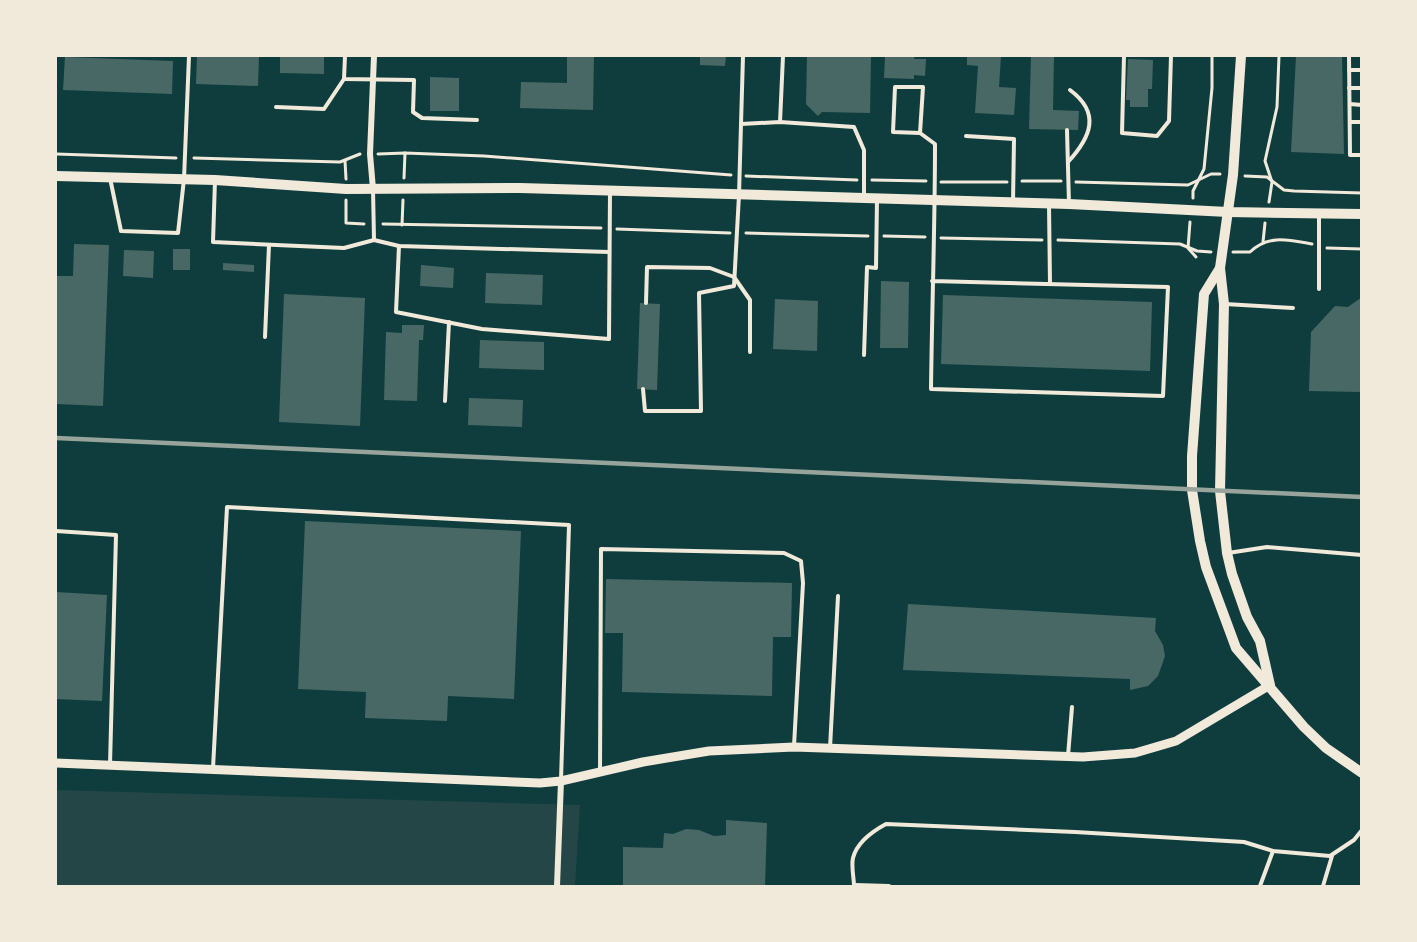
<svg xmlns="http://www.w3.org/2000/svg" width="1417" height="942" font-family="'Exo 2',sans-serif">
<rect width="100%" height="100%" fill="#0f3d3e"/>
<path fill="#244646" d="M56,790L580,805L575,886H56Z"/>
<g fill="#486865">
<path d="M197,56H259L258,86L196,84Z"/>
<path d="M280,56H324V74L280,73Z"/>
<path d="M567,56H594L593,110L520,108L521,82L567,83Z"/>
<path d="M700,56H726L725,66L700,65Z"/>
<path d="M807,56H871L870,113L822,112L818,116L806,104Z"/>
<path d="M885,56H915L914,59H926L925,76L914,75V79L884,78Z"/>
<path d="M967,56H1001L999,87L1016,88L1014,115L975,113L978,66L967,65Z"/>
<path d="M1031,56H1054L1053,110L1079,111L1078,130L1029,129Z"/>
<path d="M1296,56H1342L1344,154L1291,152Z"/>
<path d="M65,57L173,61L172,94L63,90Z"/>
<path d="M1128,59L1153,60L1152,89H1148V107H1130V100H1126Z"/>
<path d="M430,77L459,78V111H430Z"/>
<path d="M74,244L109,245L103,406L56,404V276H73Z"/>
<rect x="173" y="249" width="17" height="21"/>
<path d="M124,250L154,251L153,278L123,276Z"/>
<path d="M223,263L254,265V272L223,270Z"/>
<path d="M421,265L454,268L453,288L420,286Z"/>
<path d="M486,273L543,275L542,305L485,303Z"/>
<path d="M881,281L909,282L908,348H880Z"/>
<path d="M284,294L365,298L360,426L279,422Z"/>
<path d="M943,295L1152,302L1150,371L941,364Z"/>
<path d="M1362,297V392L1309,391L1311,332L1335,306L1348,307Z"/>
<path d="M775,299L818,301L817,351L773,349Z"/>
<path d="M640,303L660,304L657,390L637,389Z"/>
<path d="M402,325H424L423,340H419L417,401L384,400L386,332L402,333Z"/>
<path d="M480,340L544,342V370L479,368Z"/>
<path d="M469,398L523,400L522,427L468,425Z"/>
<path d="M305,521L521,531L514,699L448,696L447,721L365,718L366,692L298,689Z"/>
<path d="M606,579L792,583L791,637H773L772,696L622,692L623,633H605Z"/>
<path d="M56,592L107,595L102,701L56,699Z"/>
<path d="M908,604L1156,618L1155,631L1163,645L1165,656L1158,676L1148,686L1130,690V679L903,670Z"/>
<path d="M726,820L767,823L765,886H623V847L663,848L664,833L673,834L686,829L699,830L714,836L726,835Z"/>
</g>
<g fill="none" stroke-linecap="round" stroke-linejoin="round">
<g stroke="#f1e9da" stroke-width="3">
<path d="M56,154L176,158"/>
<path d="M378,154L405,153L484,156L731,175"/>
<path d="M194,158L340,162L360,154"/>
<path d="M345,161L346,179"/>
<path d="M746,176L857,180"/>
<path d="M1245,176L1267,177L1284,190L1294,191L1362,193"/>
<path d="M404,178L405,153"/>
<path d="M872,180L926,181"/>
<path d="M1022,181H1061"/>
<path d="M941,182H1007"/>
<path d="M1076,182L1188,185L1211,174H1220"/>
<path d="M1193,198V191L1204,169L1212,88V56"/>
<path d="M346,200V223L364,224"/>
<path d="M1269,202L1272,182L1265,161L1277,107L1279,56"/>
<path d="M1190,222L1188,248L1196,257"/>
<path d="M383,224L601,228"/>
<path d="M402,225L403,200"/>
<path d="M617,229L730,233"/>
<path d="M746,233L868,236"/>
<path d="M884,236L925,237"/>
<path d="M941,238L1042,240"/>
<path d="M1058,240L1180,244L1197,251L1211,252"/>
<path d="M1263,242L1265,223"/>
<path d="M1327,248L1362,249"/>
<path d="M1233,252H1250C1269,234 1289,240 1312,244"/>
</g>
<g stroke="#f1e9da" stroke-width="4">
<path d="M345,56L344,79L414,80L413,112L422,118L477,120"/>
<path d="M1124,56L1122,133L1157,136L1169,121L1171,56"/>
<path d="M1349,56L1350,155H1362"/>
<path d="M1349,70H1362"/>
<path d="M1349,88H1362"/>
<path d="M1350,104L1362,105"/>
<path d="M276,107L324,109L344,79"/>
<path d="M780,122L783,56"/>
<path d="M1350,122H1362"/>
<path d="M741,124L743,56"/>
<path d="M1067,130L1069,204"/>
<path d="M920,133L893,132L895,87H923L920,133L935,144C935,225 932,307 931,389L1163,396L1168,287L932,281"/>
<path d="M966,136L1014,139L1013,202"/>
<path d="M1068,162C1091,137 1101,113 1070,90"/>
<path d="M110,178L121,231L178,233L184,179L189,56"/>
<path d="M215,180L213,242L344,248L374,240L399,246L609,252"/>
<path d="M373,189L374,240"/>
<path d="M1049,205L1050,284"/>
<path d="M399,246L396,312L482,329L609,339L610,191"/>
<path d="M1319,289V214"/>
<path d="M646,303L647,267L710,268L734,277L750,300V352"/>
<path d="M1225,304L1293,308"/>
<path d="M265,337L269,245"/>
<path d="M864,355L867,267L876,268L877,199"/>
<path d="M643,389L645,411H701L699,293L734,286L739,195L741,124L780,122L854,127L864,150V198"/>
<path d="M445,401L449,322"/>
<path d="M56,531L116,535L110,765"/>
<path d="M1228,553L1267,547L1362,555"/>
<path d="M830,748L838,596"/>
<path d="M1068,756L1072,707"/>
<path d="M213,768L227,507L569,525L561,780"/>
<path d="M600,772L601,549L784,553L801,561L803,583L794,746"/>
<path d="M855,885L889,886"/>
<path d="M854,886C854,878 851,866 853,858C857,842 873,831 886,824L1075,832L1244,842L1273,851L1330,856L1354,840L1362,830"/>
<path d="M1260,886L1273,851"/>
<path d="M1323,886L1332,856"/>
</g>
<g stroke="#f1e9da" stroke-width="6">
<path d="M373,189L370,154L374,56"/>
<path d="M557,886L561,781"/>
</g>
<path stroke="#f1e9da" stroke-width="9" d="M56,763L540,783L561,781L643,762L709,751L794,747L1083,757L1135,753L1176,741L1270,685"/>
<g stroke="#f1e9da" stroke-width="10">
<path d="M1241,56L1233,175L1220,268L1224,304L1220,491L1227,553L1232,574L1247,617L1260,641L1270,685"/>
<path d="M1220,268L1204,294L1192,456V490L1200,541L1206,567L1236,648L1304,727L1326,748L1362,773"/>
</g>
<path stroke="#f1e9da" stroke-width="10" d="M56,176L215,180L346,189L520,188L1069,204L1228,212L1362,214"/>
<path stroke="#97a49c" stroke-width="4.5" d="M56,438L1362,497"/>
</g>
<rect width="1417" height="942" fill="none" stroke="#f1e9da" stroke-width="114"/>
</svg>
